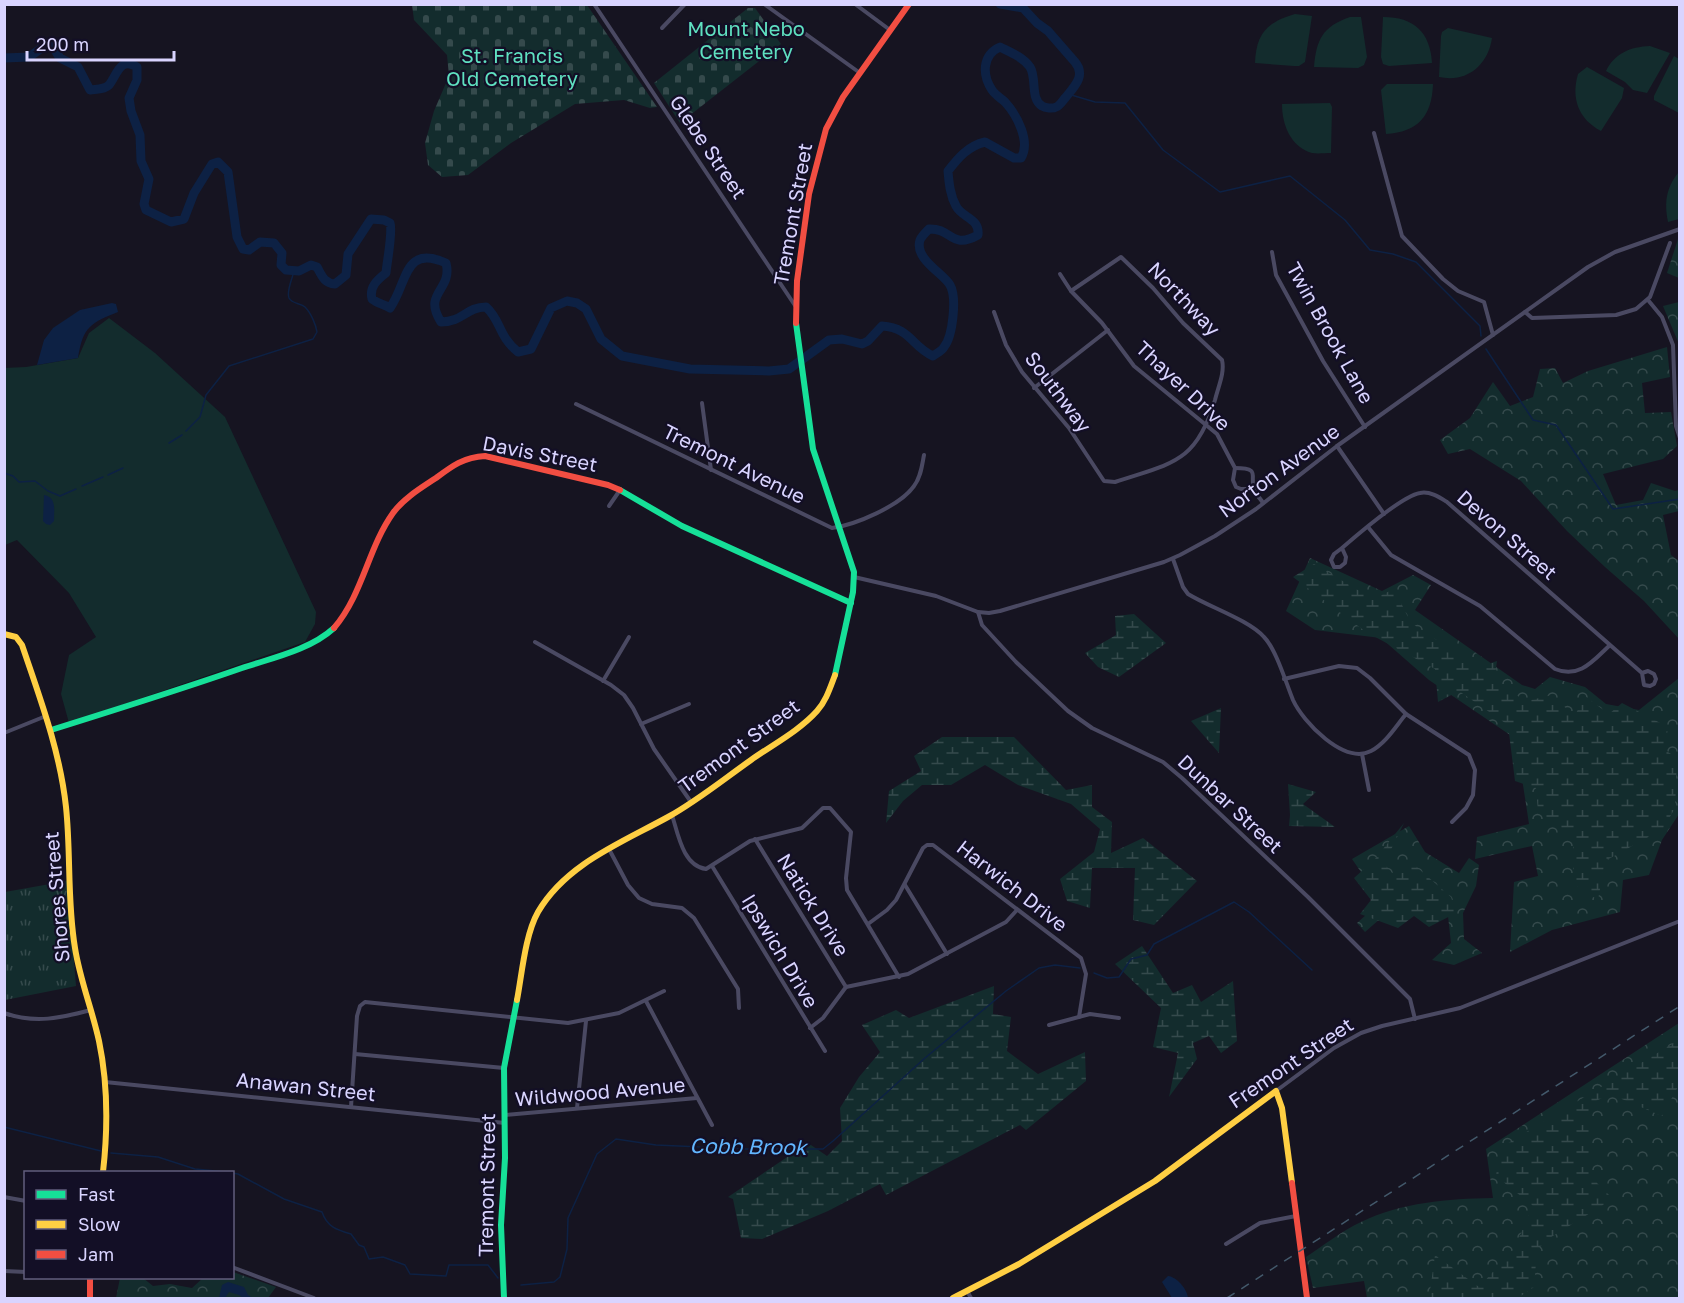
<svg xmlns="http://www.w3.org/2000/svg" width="1684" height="1303" font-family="'Golos Text',sans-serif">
<defs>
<pattern id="forest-crowns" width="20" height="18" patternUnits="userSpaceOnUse" patternTransform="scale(1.5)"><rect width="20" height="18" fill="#132c2d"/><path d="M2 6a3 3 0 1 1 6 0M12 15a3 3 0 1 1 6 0" fill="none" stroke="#354a4c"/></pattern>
<pattern id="wetland-marsh" width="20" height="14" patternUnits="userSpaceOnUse" patternTransform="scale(1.5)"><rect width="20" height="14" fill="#132c2d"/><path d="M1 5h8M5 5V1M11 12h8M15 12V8" fill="none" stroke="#354a4c"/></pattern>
<pattern id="cemetery-stones" width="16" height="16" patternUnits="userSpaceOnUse" patternTransform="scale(1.5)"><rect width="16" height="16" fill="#132c2d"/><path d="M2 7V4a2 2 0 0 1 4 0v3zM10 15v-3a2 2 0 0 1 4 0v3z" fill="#354a4c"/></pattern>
<pattern id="park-tufts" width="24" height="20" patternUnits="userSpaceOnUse" patternTransform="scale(1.5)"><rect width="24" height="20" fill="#132c2d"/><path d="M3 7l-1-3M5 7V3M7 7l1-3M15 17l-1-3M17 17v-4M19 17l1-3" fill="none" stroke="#354a4c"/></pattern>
</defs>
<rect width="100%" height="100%" fill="#161421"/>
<g fill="#132c2d">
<path d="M1295,14L1312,16L1305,62L1299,66H1294L1255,63C1256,34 1267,22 1295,14Z"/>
<path d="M1350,17H1361L1367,57L1364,65L1358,68L1314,67C1316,40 1323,26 1350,17Z"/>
<path d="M1383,17C1414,17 1430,32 1432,63L1389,66L1383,64L1381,57Z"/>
<path d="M1448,28L1492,38C1488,65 1467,83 1439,77L1441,36L1442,32Z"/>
<path d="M1650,46L1670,53L1647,93L1633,90L1625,82L1606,71C1615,53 1630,47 1650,46Z"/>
<path d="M1674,56L1679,59V113L1654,100V96Z"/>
<path d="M1587,67L1624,88L1622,98L1601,131C1578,119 1571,98 1578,74Z"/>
<path d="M1387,84H1433C1432,116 1418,132 1386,134L1381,90Z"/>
<path d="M1330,103L1332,107L1331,153C1325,153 1318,154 1312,153C1291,147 1282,125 1282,104Z"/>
<path d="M1679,172V219L1668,222C1664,203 1666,187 1679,172Z"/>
<path d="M109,318L155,353L225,417L316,612L315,624L305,642L69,723L61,694L69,655L96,637L69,593L17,540L5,545L4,368L26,367L78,358L89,333Z"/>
</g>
<g fill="url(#forest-crowns)">
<path d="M1679,236H1680L1679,278L1667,273Z"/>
<path d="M1679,302H1680L1679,344L1663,306Z"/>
<path d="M1667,347L1670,377L1642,383L1645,413L1671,412L1677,446L1663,459L1603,474L1616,505L1643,500L1651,483L1675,491L1679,490V511L1663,515L1671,555L1679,561V639L1644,601L1605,567L1567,531L1521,481L1470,449L1448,454L1440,440L1470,418L1493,382L1510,406L1533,397L1540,369L1555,368L1563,383L1588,371Z"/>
<path d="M1310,558L1382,591L1413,575L1431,585L1415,610L1522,685L1535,689L1550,677L1585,687L1606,704L1639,710L1679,678V814L1662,840L1649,875L1623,880L1620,912L1552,930L1510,952L1514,882L1538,876L1532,846L1475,859L1477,837L1529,824L1516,739L1429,680L1381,638L1315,630L1286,611Z"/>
<path d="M1409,826L1425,852L1459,873L1469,858L1479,865L1476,886L1463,913L1464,939L1482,953L1454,965L1432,960L1451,943L1447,907L1381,918L1365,932L1357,923L1376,906V894L1352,859Z"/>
<path d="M1679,1023V1298H1367L1364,1281L1313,1288L1306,1257C1324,1245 1342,1231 1361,1222C1402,1202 1448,1199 1493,1198L1486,1149Z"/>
<path d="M233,1272L276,1287L268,1298H116L120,1278H143L153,1286L170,1284L192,1288L203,1278H232Z"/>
</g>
<g fill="url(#wetland-marsh)">
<path d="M1314,564L1373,599L1394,589L1411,623L1478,667L1497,661L1494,683L1527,701L1552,695L1574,716L1586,697L1609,714L1622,703L1668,727L1665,750L1677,758L1675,808L1663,829L1605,861L1598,900L1573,884V839L1538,812L1536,788L1515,781L1508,725L1459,691L1438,702L1435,669L1366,632L1293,577Z"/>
<path d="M1134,614L1166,643L1119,677L1098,667L1085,653L1116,635L1115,616Z"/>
<path d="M1221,708L1219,753L1191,721Z"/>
<path d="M942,737H1014L1066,790L1092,785V807L1112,822L1111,853L1143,838L1197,881L1154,925L1133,920L1135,868H1092L1090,908L1067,901L1060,879L1094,852L1100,829L1071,804L1018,785L985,765L951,785H922L903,801L886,823L889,791L921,771L914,756Z"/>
<path d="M1288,784L1316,792L1303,804L1335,827L1289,826L1290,815Z"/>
<path d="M1404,823L1384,864L1393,874L1412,863L1451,897L1456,913L1429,927L1414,916L1398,928L1360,914L1371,900L1354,878L1375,859Z"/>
<path d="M1142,946L1173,993L1192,985L1201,1002L1233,981L1237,1041L1221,1053L1209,1036L1193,1043L1197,1059L1169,1097L1178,1053L1153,1047L1161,1008L1115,964Z"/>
<path d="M994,986L993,1014L1011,1017L1007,1051L1038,1074L1085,1052L1086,1081L1026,1130L1020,1125L886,1195L880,1184L828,1211L762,1239L741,1238L733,1199L728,1197L808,1143L827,1156L842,1141L840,1108L859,1077L880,1052L862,1025L896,1010L909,1018Z"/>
<path d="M1679,1040V1085L1662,1116L1610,1094L1590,1104L1589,1175L1613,1199L1548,1239L1537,1250L1534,1287L1518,1298H1429L1435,1255L1479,1287L1514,1249L1533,1206L1496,1176L1500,1148Z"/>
</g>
<g fill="url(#cemetery-stones)">
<path d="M412,5H587L657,107L650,108L624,100L575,104L511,143L468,175L442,177L428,165L425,143L434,111L449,76L447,55L414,20Z"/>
<path d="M748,8H755L781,44L680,123L654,83Z"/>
</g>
<path fill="url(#park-tufts)" d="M67,881L76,986L5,1000V892Z"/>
<g fill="#0d2144">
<path d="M112,303L116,304L118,312C91,323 83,326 78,358L37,365L44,340L53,328L80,310Z"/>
<path d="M44,495C57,497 54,511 54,521L50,525L46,524L43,521Z"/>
<path d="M1168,1276C1177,1277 1187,1289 1188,1298H1172L1162,1282Z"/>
<path d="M228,1282L244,1287L248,1295L253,1298H243L239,1295L229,1292L225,1298H219L222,1285Z"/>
</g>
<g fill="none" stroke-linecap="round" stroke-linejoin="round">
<g stroke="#0d2144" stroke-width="1.5">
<path d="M1068,94L1095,102L1125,103L1163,150L1220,192L1290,176L1345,220L1370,250L1393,254L1416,262L1480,326L1481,336"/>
<path d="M1486,349L1533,420L1556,425L1613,509L1680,499"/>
<path d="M186,431L200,417L206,395L229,366L313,339L317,332C316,325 311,313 305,307C301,303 292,304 289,298C286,291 293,278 294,270"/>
<path d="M169,443L182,435"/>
<path d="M4,473L13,476L19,482L35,481L48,491L60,496L76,489"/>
<path d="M108,475L123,468"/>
<path d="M82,486L103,477"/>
<path d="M1094,973L1107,978L1119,977L1131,959L1147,955L1154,944L1234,902L1249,912L1312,970"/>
<path d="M4,1127L101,1151"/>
<path d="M111,1153L158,1157L195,1169L226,1172"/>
<path d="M232,1173L238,1174L284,1199L322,1212C327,1227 337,1230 351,1234L359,1245L364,1247L369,1259L383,1257L405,1265L410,1274L446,1276L449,1265H488L498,1278"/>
<path d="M521,1285L554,1282L560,1277L567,1249L568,1218L597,1154L616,1139L656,1145L746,1149H823L833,1141L925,1058L1006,991L1039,968L1055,965L1080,968"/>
</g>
<path stroke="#0d2144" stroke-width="9" d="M4,58L29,57L46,45L53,47L60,58L78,67L90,90C96,89 104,90 109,85C117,75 120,56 137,67V80L129,98L131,111L140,135L141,161L149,179L144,204L146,210L171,222L184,219L194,193L212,164L218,162L228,172L237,237L243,249L249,250L260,242L274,243L282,253L281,265L286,270L299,271L311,265L317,267C322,276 324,283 335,284L346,275L348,254L371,219L384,220L390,223C393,232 387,261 386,273C377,280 369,287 372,299C378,304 384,304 390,308C408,283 403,244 446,263C453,291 422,292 441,322C463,322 466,307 486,307C501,320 498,336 518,352L531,349L551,308L567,301L577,303L586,309L601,339L622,356L690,369L769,371L789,369L829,340L842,339L862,344L868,341L882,326C911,328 912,347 933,356C937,353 942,351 944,347C953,336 957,297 950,285C943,273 914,259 920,240C921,237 926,232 929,229C952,228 951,250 978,235C980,218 962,218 956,206C950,195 949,183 948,171C958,158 968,146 985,142L1014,158H1021C1031,142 1017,115 1005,102C1001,98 995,95 992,90C982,75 982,55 1000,47C1010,52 1023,57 1030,67C1037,78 1030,99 1042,106C1045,108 1053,109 1056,107C1060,106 1063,100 1066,97C1075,86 1086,75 1075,62L1048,31L1037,23L1023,8L1000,4"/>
<g stroke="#4a4962" stroke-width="4">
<path d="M594,4L796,307"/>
<path d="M764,4L860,73"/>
<path d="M855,4L890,30"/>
<path d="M662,28L685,4"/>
<path d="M1374,133L1402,236L1443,279L1458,291L1484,302L1493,335"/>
<path d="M1272,252L1276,275L1323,361L1365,427"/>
<path d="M1060,274L1071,291L1102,323L1134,366L1217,434L1235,468L1233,480L1236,487L1241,489H1253"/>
<path d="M1648,300L1662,317L1673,345L1676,426L1680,438"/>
<path d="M994,312L1006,345L1022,372L1069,428L1104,481L1115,482C1171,463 1196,464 1215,400C1218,387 1225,373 1222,360L1183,323L1153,288L1121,257L1071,291"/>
<path d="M1525,312L1532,318L1616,315L1636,309L1650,297L1670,243"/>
<path d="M1034,388L1108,330"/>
<path d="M702,403L711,470"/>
<path d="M576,404L832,528C855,525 900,506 914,486C921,477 922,465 924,455"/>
<path d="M1337,446L1384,514"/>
<path d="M1235,468C1262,468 1249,476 1254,490C1256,495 1261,499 1263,503"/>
<path d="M609,506L620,490"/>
<path d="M1368,527L1391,555L1480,606L1555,669C1579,679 1593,661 1609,646"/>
<path d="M1342,548L1334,554L1331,560L1334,567H1340L1345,563L1346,557L1342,548C1357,535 1402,496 1420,493C1430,491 1439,497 1447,502L1642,673L1648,671L1654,674L1656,679L1654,684L1650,686L1644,685L1642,673"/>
<path d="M1173,559L1183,587L1188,594C1209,607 1249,620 1264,637C1276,649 1286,683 1293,700C1303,722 1344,765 1371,751C1386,743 1396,726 1406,714"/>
<path d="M854,577L936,596L978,612L989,613L1000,611L1164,562L1180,555L1215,536L1256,509L1337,446L1588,267L1615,252L1680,229"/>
<path d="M978,612L982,625L1016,662L1068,711L1092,728L1163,762L1182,778L1308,897L1410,999L1415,1019"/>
<path d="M535,642L611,685L624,695L633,708L654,749L691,802"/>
<path d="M1284,679L1339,666L1357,668L1370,678L1406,714L1469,755L1475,770L1473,795L1466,808L1452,822"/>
<path d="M603,681L629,637"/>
<path d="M641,724L689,704"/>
<path d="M4,733L46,716"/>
<path d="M1362,754L1369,790"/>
<path d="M672,815C678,834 683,866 706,869L750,841L802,828L823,808H830L851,832L846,878L847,890L899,977"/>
<path d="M755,839L846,987"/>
<path d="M609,849L628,885L639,898L652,904L682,908L694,918L738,989L739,1008"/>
<path d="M712,866L825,1051"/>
<path d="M905,885L947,954"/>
<path d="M868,924L887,910L896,900L923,848L927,845H933L1081,958L1086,974L1079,1017"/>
<path d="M646,1001L712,1125"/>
<path d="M4,1013C35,1024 61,1018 91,1010"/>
<path d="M1049,1025L1090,1014L1119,1018"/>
<path d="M810,1028L823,1018L846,987L908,974L1006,922L1017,910"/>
<path d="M355,1054L504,1068"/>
<path d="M105,1082L505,1123"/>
<path d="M1276,1091L1334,1048L1361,1033L1382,1026L1460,1008L1680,921"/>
<path d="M351,1107L357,1016L360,1006L365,1002L568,1023L619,1013L664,991"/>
<path d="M577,1108L586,1021"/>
<path d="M505,1115L697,1098"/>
<path d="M4,1197L26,1201"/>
<path d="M1226,1244L1260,1223L1296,1216"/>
<path d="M232,1267L314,1298"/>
<path d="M4,1271L26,1272"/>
<path d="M967,1291L971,1298"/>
</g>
<g stroke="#16e098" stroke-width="6">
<path d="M796,323L813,449L854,572L853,592L835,675"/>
<path d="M620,490L682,526L851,603"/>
<path d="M51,730C115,710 179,690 242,668C272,658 310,650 334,628"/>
<path d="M504,1298L501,1225L505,1158L504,1068L517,1000"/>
</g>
<g stroke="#ffcf43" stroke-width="6">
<path d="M4,634L16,637L22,645C40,698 60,751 66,807C71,854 67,901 75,948C80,980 92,1009 99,1041C108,1084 108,1128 103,1172"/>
<path d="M517,1000C522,974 525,935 538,912C566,864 621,843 668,817C697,801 724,779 751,760C772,745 799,731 817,711C826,701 830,688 835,675"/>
<path d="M953,1298L1019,1264L1155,1181L1276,1091L1282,1108L1292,1183"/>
</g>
<g stroke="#f24e42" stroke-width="6">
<path d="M796,323L797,281L809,194L826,129L843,97L909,4"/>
<path d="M334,628C363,594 368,548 393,513C404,498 421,488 436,478C452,466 464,457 485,456L608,485L620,490"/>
<path d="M1292,1183L1307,1298"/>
<path d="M90,1278V1298"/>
</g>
<path stroke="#43596b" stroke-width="1.5" stroke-dasharray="9 8" stroke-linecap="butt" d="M1227,1298L1680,1006"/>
</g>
<g text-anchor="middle" stroke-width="4.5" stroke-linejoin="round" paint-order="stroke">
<g font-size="20" fill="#5fe0c0" stroke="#130f26">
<text x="746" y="36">Mount Nebo<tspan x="746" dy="23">Cemetery</tspan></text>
<text x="512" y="63">St. Francis<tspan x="512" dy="23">Old Cemetery</tspan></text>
</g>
<g font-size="20" fill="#d9d4ff" stroke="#130f26">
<text transform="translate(708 147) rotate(56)" y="7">Glebe Street</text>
<text transform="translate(793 214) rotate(-80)" y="7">Tremont Street</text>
<text transform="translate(1184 299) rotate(46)" y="7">Northway</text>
<text transform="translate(1330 333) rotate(61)" y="7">Twin Brook Lane</text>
<text transform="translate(1183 386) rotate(43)" y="7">Thayer Drive</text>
<text transform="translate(1058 392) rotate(53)" y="7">Southway</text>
<text transform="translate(540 454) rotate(11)" y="7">Davis Street</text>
<text transform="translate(734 464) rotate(26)" y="7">Tremont Avenue</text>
<text transform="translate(1279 471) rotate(-36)" y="7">Norton Avenue</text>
<text transform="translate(1507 535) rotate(41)" y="7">Devon Street</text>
<text transform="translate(739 746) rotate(-36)" y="7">Tremont Street</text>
<text transform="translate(1230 804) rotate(43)" y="7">Dunbar Street</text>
<text transform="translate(1012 886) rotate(38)" y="7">Harwich Drive</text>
<text transform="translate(57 897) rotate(-95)" y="7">Shores Street</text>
<text transform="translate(813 905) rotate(58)" y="7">Natick Drive</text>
<text transform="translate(780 951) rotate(59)" y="7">Ipswich Drive</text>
<text transform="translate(1291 1063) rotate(-34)" y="7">Fremont Street</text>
<text transform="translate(306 1087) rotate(6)" y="7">Anawan Street</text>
<text transform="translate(600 1092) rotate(-5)" y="7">Wildwood Avenue</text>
<text transform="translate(487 1185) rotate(-89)" y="7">Tremont Street</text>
</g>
<g font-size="21" font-style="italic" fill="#62b6ff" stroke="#130f26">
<text transform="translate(748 1147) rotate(1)" y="7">Cobb Brook</text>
</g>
</g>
<rect width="1684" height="1303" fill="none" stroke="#d9d4ff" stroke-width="12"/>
<rect x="24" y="1171" width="210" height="108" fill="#130f26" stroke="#625e7d" stroke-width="1.5"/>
<rect x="36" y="1190" width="30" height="9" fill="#16e098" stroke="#625e7d" stroke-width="1.5"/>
<text x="78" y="1201" font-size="18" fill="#d9d4ff">Fast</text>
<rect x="36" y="1220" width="30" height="9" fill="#ffcf43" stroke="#625e7d" stroke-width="1.5"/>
<text x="78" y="1231" font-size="18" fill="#d9d4ff">Slow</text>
<rect x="36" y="1250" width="30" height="9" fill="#f24e42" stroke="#625e7d" stroke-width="1.5"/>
<text x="78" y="1261" font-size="18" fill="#d9d4ff">Jam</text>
<path d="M27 51v9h147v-9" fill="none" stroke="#d9d4ff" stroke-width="3"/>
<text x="36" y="51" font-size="18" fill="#d9d4ff" stroke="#130f26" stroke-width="4.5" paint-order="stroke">200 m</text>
</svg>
